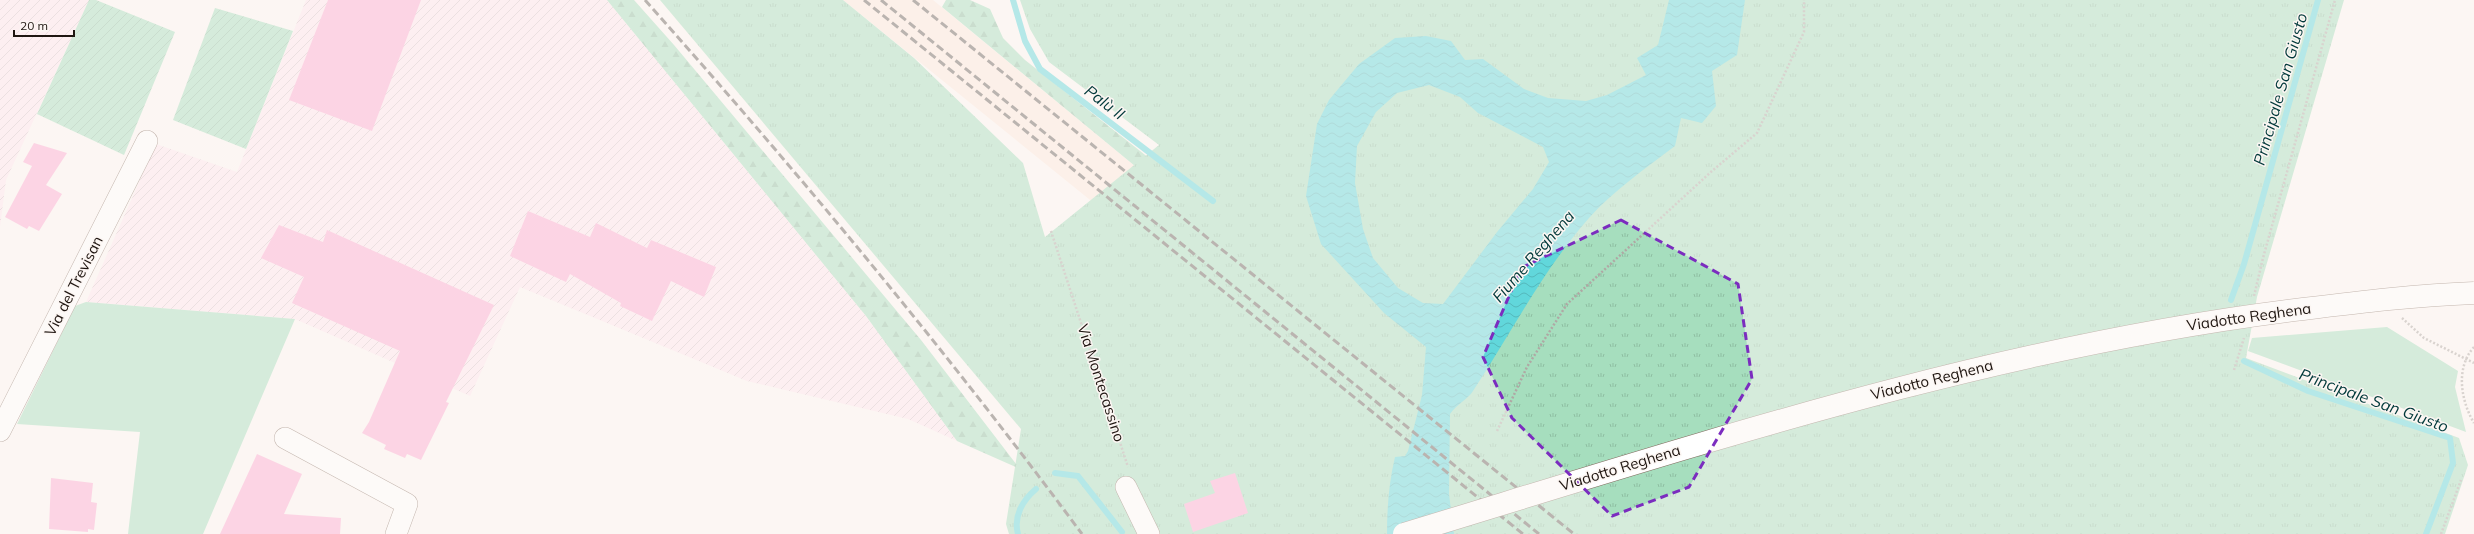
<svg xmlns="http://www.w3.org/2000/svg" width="2474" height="534" font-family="Mulish,sans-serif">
<defs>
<pattern id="industrial-furrows" width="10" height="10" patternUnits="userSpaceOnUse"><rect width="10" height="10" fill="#ffe6ef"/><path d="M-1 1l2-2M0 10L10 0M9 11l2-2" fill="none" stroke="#dac5cc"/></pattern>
<pattern id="forest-firs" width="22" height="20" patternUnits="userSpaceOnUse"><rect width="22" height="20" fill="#a6debe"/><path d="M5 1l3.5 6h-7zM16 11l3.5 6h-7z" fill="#8ebea2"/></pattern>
<pattern id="park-tufts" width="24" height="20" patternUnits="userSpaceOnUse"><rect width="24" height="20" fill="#a6debe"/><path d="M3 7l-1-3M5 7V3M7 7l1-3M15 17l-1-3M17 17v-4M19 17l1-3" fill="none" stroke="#8ebea2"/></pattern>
<pattern id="garden-furrows" width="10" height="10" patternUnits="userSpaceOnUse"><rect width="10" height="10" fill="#a6debe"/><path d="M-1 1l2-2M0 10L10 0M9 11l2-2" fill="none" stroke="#8ebea2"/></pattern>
<pattern id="water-waves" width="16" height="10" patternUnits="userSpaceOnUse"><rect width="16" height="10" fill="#61d7db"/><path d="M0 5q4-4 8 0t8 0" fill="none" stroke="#54b8bb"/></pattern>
</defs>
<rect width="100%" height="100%" fill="#fcf6f3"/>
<g fill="url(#industrial-furrows)">
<path d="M0,0H89L6,180L0,227Z"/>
<path d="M306,0H607L866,316L957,441L908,419L747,381L520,287L470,396L295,319L86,302L156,144L237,172Z"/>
</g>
<path fill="#fde8dd" d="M843,0H933L1215,232L1351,411Z"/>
<g fill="#a6debe">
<path d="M86,302L295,319L203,534H128L140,432L17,424L75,306Z"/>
<path d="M2387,327L2458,371L2455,387L2466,432L2248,351L2252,338Z"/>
</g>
<g fill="url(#forest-firs)">
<path d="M607,0H634L674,45L921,340L1020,469L957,441L866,316Z"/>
<path d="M946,0H970L990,9L1003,38L1025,60L1221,215L1215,232L942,7Z"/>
</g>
<path fill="url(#park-tufts)" d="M660,0H843L914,58L1023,163L1045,237L1159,145L1049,62L1030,29L1020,0H2344L2257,297L2246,358L2459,438L2468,465L2445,534H1009L1006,524L1021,429Z"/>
<g fill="url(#garden-furrows)">
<path d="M89,0H96L175,32L124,155L37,114Z"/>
<path d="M215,8L293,31L246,149L173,120Z"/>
</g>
<path fill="url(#water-waves)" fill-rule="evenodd" d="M1669,0H1745L1737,55L1712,71L1716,106L1702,123L1681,118L1675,146C1646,168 1613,191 1589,218C1543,270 1511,333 1473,391C1468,399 1457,404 1450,414L1449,494L1454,534H1387C1387,508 1389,482 1395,457L1405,456L1408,451L1422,395L1426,347L1384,313L1321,244L1306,196L1317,124L1329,100L1359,64L1395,38L1426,36L1451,41L1465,60L1483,59L1524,89L1548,98L1586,101L1607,95L1646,75L1637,58L1658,45ZM1429,85L1460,97L1478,113L1543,147L1549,162L1533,189L1497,232L1443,304L1423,303L1398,288L1373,258L1363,229L1355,183L1357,146L1376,112L1397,93Z"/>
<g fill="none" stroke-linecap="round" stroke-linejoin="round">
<g stroke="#61d7db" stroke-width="6">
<path d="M1013,0L1025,41L1040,69L1213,201"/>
<path d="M2231,300L2244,264L2318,0"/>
<path d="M2244,361L2308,391L2450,438L2453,463L2426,534"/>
<path d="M1055,473L1078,476L1122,532"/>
<path d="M1018,534C1013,516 1023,500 1036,489"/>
</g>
</g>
<g fill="#fdacd3">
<path d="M328,0H421L372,131L289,100Z"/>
<path d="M34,143L67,153L46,185L62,194L39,231L29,226L27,229L5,217L32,166L23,162Z"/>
<path d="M528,211L590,237L596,223L647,248L651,240L716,267L704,297L671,281L652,321L620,306L621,303L570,274L566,282L510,256Z"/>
<path d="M279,225L323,242L327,230L494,305L446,402L449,403L421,460L407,454L405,458L384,449L386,445L362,433L369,422L400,351L292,303L304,277L261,258Z"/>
<path d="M257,454L302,474L284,514L341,518L340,534H220Z"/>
<path d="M1235,473L1248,513L1193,532L1184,504L1215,493L1210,481Z"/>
<path d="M51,478L93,483L91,502L97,503L94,530L88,529V532L49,529Z"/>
</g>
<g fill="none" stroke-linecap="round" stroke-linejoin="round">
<defs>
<g id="street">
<path d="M0,431L147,141"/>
<path d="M285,438L407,504L396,534"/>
<path d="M1126,487L1149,534"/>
</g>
</defs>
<use href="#street" stroke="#826b5f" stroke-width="22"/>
<g stroke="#afa8a4" stroke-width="2.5" stroke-dasharray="2 2" stroke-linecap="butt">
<path d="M1051,231L1128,467"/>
<path d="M2254,296L2263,258L2335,0"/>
<path d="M2402,318L2424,338L2474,363"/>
<path d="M2474,347C2455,368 2461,401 2474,423"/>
<path d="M2234,370L2244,338"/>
<path d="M1497,431L1527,367L1567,304L1712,171L1757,133L1804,32V0"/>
<path d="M2441,534L2461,480"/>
</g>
<use href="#street" stroke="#fff" stroke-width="21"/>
<g stroke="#6c645f" stroke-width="3" stroke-dasharray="8 4" stroke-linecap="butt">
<path d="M645,0C798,172 945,349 1082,534"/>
<path d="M864,0L1523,534"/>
<path d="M881,0L1539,534"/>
<path d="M913,0L1574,534"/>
</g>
<defs>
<path id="highway-bridge" d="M1404,534C1700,444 1995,346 2303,309C2360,302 2417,295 2474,293"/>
</defs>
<use href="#highway-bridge" stroke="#826b5f" stroke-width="23" stroke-linecap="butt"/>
<use href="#highway-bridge" stroke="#fff" stroke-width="22"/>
</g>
<path d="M0 0H2474V534H0ZM1621,220L1738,284L1752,379L1689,487L1612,516L1512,418L1483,357L1521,268Z" fill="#fcf6f3" fill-opacity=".55" fill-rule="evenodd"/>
<path fill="none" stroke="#7b2cbf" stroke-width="3" stroke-dasharray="8 5" stroke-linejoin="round" d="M1621,220L1738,284L1752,379L1689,487L1612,516L1512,418L1483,357L1521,268Z"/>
<g text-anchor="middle" stroke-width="3" stroke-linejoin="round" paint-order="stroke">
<g font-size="15" fill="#1f1611" stroke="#fcf6f3">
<text transform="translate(74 286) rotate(-63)" y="5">Via del Trevisan</text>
<text transform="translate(2249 317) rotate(-8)" y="5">Viadotto Reghena</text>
<text transform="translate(1932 380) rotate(-14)" y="5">Viadotto Reghena</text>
<text transform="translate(1101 383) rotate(72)" y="5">Via Montecassino</text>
<text transform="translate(1620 468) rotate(-17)" y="5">Viadotto Reghena</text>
</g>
<g font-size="16" font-style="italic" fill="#00393a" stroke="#fcf6f3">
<text transform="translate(2280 89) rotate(-74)" y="6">Principale San Giusto</text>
<text transform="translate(1105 102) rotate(37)" y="6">Palù II</text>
<text transform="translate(1533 256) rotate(-49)" y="6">Fiume Reghena</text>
<text transform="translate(2374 400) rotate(20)" y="6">Principale San Giusto</text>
</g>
</g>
<path d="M14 30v6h60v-6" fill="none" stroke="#1f1611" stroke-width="2"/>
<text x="20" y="30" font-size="12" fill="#1f1611" stroke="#fcf6f3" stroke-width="3" paint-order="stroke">20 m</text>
</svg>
